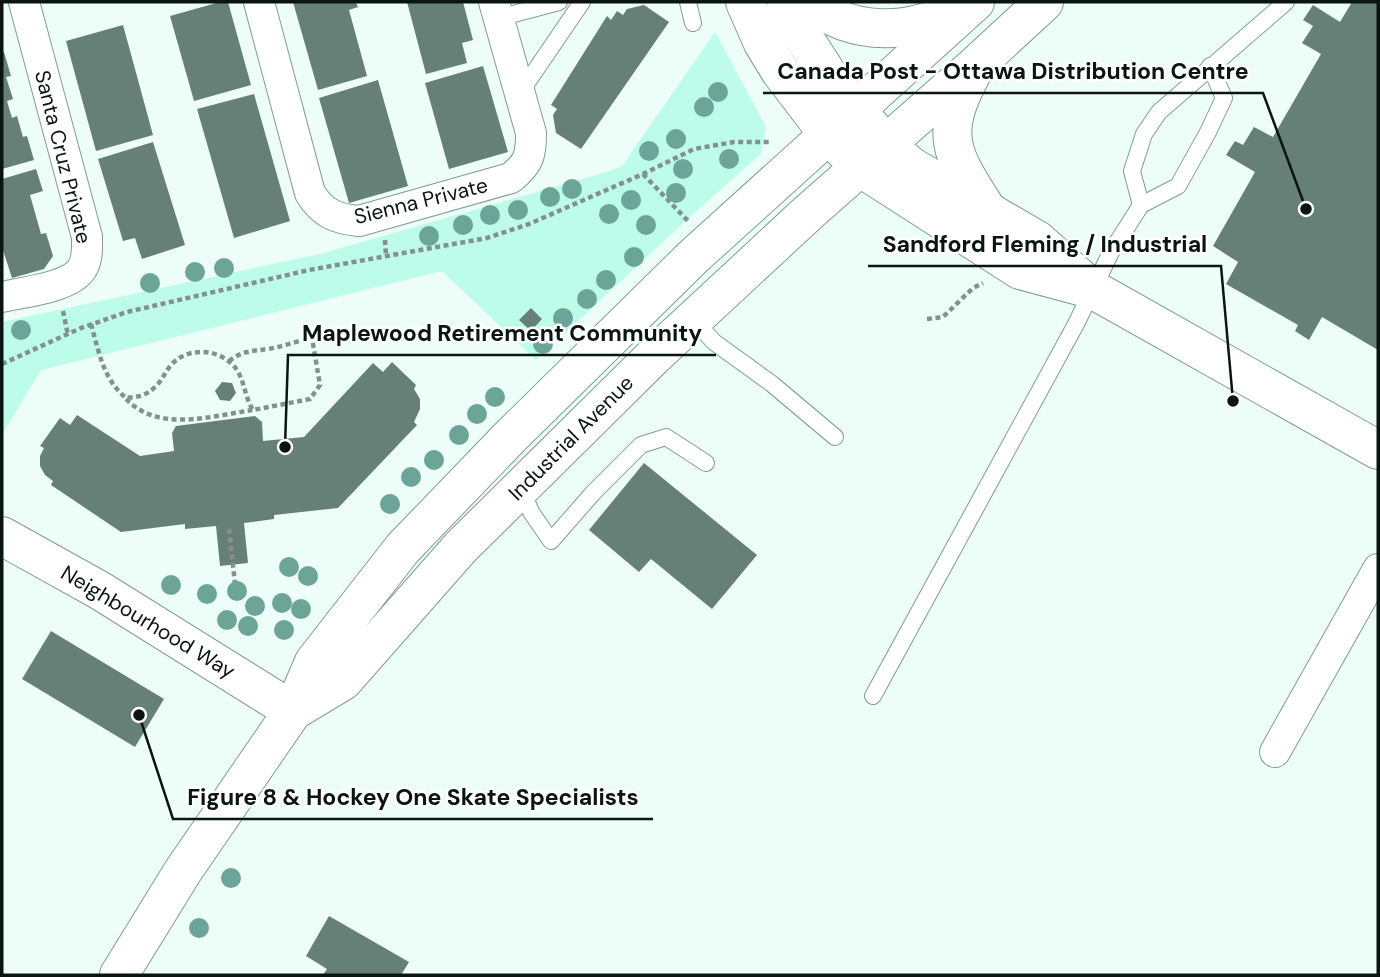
<svg xmlns="http://www.w3.org/2000/svg" width="1380" height="977" font-family="'DM Sans',sans-serif">
<rect width="100%" height="100%" fill="#edfef8"/>
<path fill="#bcfce8" d="M715,32L766,127L761,154L694,213L536,360L442,271L41,370L2,435V322L320,254L607,172L622,166Z"/>
<g fill="#668077">
<path d="M220,2H228L251,85L194,101L170,16Z"/>
<path d="M293,2H356L358,7L349,10L367,76L318,90Z"/>
<path d="M407,2H463L473,40L462,43L467,63L426,74Z"/>
<path d="M1352,2H1378V350L1322,317L1309,340L1295,331L1298,325L1226,284L1238,262L1213,246L1255,172L1226,155L1235,141L1243,145L1254,127L1273,137L1321,54L1302,43L1313,26L1303,20L1313,5L1340,22Z"/>
<path d="M644,5L669,22L581,149L556,133L553,115L557,109L551,105L607,16L611,20L617,11L623,15L627,9Z"/>
<path d="M123,25L153,135L96,151L66,41Z"/>
<path d="M2,52H4L11,76L6,77L13,99L7,101L12,118L17,116L23,137L27,136L34,160L2,169Z"/>
<path d="M483,66L508,152L449,169L425,83Z"/>
<path d="M378,80L408,186L349,203L319,98Z"/>
<path d="M254,94L290,221L234,238L197,109Z"/>
<path d="M153,142L185,245L142,259L135,238L123,241L98,159Z"/>
<path d="M36,169L43,191L30,195L41,234L46,233L53,256L44,269L12,278L2,247V179Z"/>
<path d="M531,308L542,319L531,331L519,320Z"/>
<path d="M392,362L416,385L414,389L420,399V409L414,422L417,425L338,508L274,515V519L244,523L248,563L220,566L216,526L185,529V524L121,532L51,485L53,481L45,475L40,466V456L44,448L40,446L60,418L70,425L77,415L140,456L174,451L172,433L176,426L255,416L262,422L263,441L304,437L373,363L383,372Z"/>
<path d="M222,382L232,383L236,393L230,401L220,400L215,391Z"/>
<path d="M644,463L757,555L712,609L651,559L639,572L589,530Z"/>
<path d="M51,631L164,699L135,747L22,679Z"/>
<path d="M329,916L409,962L401,975H323L327,969L306,956Z"/>
</g>
<g fill="none" stroke-linecap="round" stroke-linejoin="round">
<defs>
<g id="service">
<path d="M688,2L693,23"/>
<path d="M498,18L559,2"/>
<path d="M520,93L582,2"/>
<path d="M1141,205L1132,171L1144,134L1159,112L1286,2"/>
<path d="M693,319L714,342L772,384L835,437"/>
<path d="M521,488L531,512L551,541L593,493L641,445L666,437L706,463"/>
<path d="M873,696L1076,324L1111,252L1141,205L1178,186L1208,132L1224,98L1210,66"/>
</g>
<g id="minor">
<path d="M259,2L310,193C322,213 336,219 359,221L511,178C529,163 531,156 531,133L494,2"/>
<path d="M2,297C23,292 68,288 81,270C88,261 87,248 87,237L24,2"/>
<path d="M1275,752L1378,569"/>
</g>
<g id="tertiary">
<path d="M745,2L763,43L780,71L828,134L861,168L1020,270L1083,287"/>
<path d="M786,2L797,27L828,75L886,145L912,167L1037,240L1092,289L1378,450"/>
<path d="M2,536L99,590L293,711"/>
</g>
<g id="secondary">
<path d="M811,2C851,37 917,36 959,5"/>
<path d="M971,75C938,136 952,155 987,210"/>
<path d="M293,711L343,681L460,548L655,355L809,212L976,65L1044,2"/>
<path d="M119,975L183,871L293,711L314,662L403,548L510,437L693,257L975,2"/>
</g>
</defs>
<use href="#service" stroke="#819c93" stroke-width="18"/>
<use href="#minor" stroke="#819c93" stroke-width="32"/>
<use href="#tertiary" stroke="#819c93" stroke-width="40"/>
<use href="#secondary" stroke="#819c93" stroke-width="40"/>
<g stroke="#83918d" stroke-width="4.5" stroke-dasharray="5 3.5" stroke-linecap="butt">
<path d="M643,174L689,222"/>
<path d="M385,240L386,256"/>
<path d="M63,311L68,335"/>
<path d="M927,319L943,317L973,288L983,283"/>
<path d="M91,324C99,352 103,379 126,398C137,397 146,396 155,387C162,381 165,372 171,365C189,345 223,349 237,370C245,383 245,398 253,410L310,399L320,385L312,338"/>
<path d="M229,361C242,351 252,351 268,349C280,347 292,343 303,340"/>
<path d="M2,364L81,328L127,312L309,270L487,238L529,224L643,174L694,149L734,142H772"/>
<path d="M126,399C159,433 211,416 253,410"/>
<path d="M229,529L235,584"/>
</g>
<use href="#service" stroke="#fff" stroke-width="16"/>
<use href="#minor" stroke="#fff" stroke-width="30"/>
<use href="#tertiary" stroke="#fff" stroke-width="38"/>
<use href="#secondary" stroke="#fff" stroke-width="38"/>
</g>
<g fill="#6ca497">
<circle cx="718" cy="92" r="10"/>
<circle cx="704" cy="107" r="10"/>
<circle cx="676" cy="139" r="10"/>
<circle cx="649" cy="151" r="10"/>
<circle cx="729" cy="159" r="10"/>
<circle cx="683" cy="169" r="10"/>
<circle cx="572" cy="189" r="10"/>
<circle cx="676" cy="193" r="10"/>
<circle cx="550" cy="197" r="10"/>
<circle cx="631" cy="200" r="10"/>
<circle cx="518" cy="210" r="10"/>
<circle cx="609" cy="214" r="10"/>
<circle cx="490" cy="215" r="10"/>
<circle cx="463" cy="225" r="10"/>
<circle cx="646" cy="225" r="10"/>
<circle cx="429" cy="236" r="10"/>
<circle cx="634" cy="257" r="10"/>
<circle cx="224" cy="268" r="10"/>
<circle cx="195" cy="272" r="10"/>
<circle cx="606" cy="280" r="10"/>
<circle cx="150" cy="283" r="10"/>
<circle cx="587" cy="299" r="10"/>
<circle cx="563" cy="318" r="10"/>
<circle cx="21" cy="330" r="10"/>
<circle cx="543" cy="344" r="10"/>
<circle cx="495" cy="397" r="10"/>
<circle cx="477" cy="414" r="10"/>
<circle cx="459" cy="435" r="10"/>
<circle cx="434" cy="460" r="10"/>
<circle cx="411" cy="477" r="10"/>
<circle cx="390" cy="504" r="10"/>
<circle cx="289" cy="567" r="10"/>
<circle cx="308" cy="576" r="10"/>
<circle cx="171" cy="585" r="10"/>
<circle cx="237" cy="591" r="10"/>
<circle cx="207" cy="594" r="10"/>
<circle cx="282" cy="603" r="10"/>
<circle cx="255" cy="606" r="10"/>
<circle cx="301" cy="609" r="10"/>
<circle cx="227" cy="620" r="10"/>
<circle cx="248" cy="626" r="10"/>
<circle cx="284" cy="630" r="10"/>
<circle cx="231" cy="878" r="10"/>
<circle cx="199" cy="928" r="10"/>
</g>
<g text-anchor="middle" stroke-width="5" stroke-linejoin="round" paint-order="stroke">
<g font-size="21" fill="#0a1411" stroke="#fff">
<text transform="translate(63 157) rotate(76)" y="7">Santa Cruz Private</text>
<text transform="translate(421 201) rotate(-14)" y="7">Sienna Private</text>
<text transform="translate(571 438) rotate(-45)" y="7">Industrial Avenue</text>
<text transform="translate(148 622) rotate(31)" y="7">Neighbourhood Way</text>
</g>
</g>
<path fill="none" stroke="#0a1411" stroke-width="2.5" d="M1306 209L1263 93H763M1233 401L1221 266H868M285 447L288 355H716M139 715L173 819H653"/>
<g fill="#0a1411" stroke="#fff" stroke-width="2.5">
<circle cx="1306" cy="209" r="7"/>
<circle cx="1233" cy="401" r="7"/>
<circle cx="285" cy="447" r="7"/>
<circle cx="139" cy="715" r="7"/>
</g>
<g font-size="23" text-anchor="middle" font-weight="bold" fill="#0a1411" stroke="#fff" stroke-width="5" stroke-linejoin="round" paint-order="stroke">
<text x="1013" y="79">Canada Post - Ottawa Distribution Centre</text>
<text x="1045" y="252">Sandford Fleming / Industrial</text>
<text x="502" y="341">Maplewood Retirement Community</text>
<text x="413" y="805">Figure 8 &amp; Hockey One Skate Specialists</text>
</g>
<rect width="1380" height="977" fill="none" stroke="#0a1411" stroke-width="7"/>
</svg>
